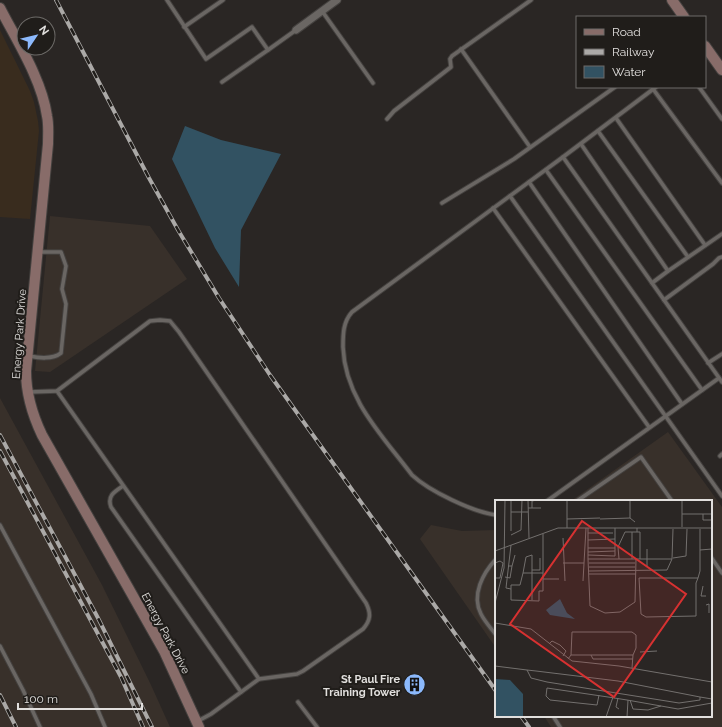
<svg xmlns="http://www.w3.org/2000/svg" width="722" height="727" font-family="Raleway,sans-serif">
<rect width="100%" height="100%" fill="#2a2624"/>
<path fill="#392c1e" d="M0,30L30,91L34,102L38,121L39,131L30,219L0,217Z"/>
<g fill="#38302a">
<path d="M50,216L150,226L187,279L50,372L35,371Z"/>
<path d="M0,398L102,585L151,685L170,727H0Z"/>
<path d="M668,432L722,507V727H551L544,716H711V501H571Z"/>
<path d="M431,525L462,531L496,530V648L420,539Z"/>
</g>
<path fill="#325262" d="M185,126L221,140L281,154L241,230L239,287L215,248L172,159Z"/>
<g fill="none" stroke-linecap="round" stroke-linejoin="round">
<defs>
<g id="lane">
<path d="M167,0L206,59L252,27L268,50L296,30"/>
<path d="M322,11L373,83"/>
<path d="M184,27L223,0"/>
<path d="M461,49L530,147"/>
<path d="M222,82L268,50"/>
<path d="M656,87L563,157L722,382"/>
<path d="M699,87L722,119"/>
<path d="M653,89L722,183"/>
<path d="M616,118L705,245"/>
<path d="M387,119L394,111L451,67L450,59L452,56L531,0"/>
<path d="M598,131L688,257"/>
<path d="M581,144L668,271L722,234"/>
<path d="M546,170L702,390"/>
<path d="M529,182L682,404"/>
<path d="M510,196L722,496"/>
<path d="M442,203L514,159L615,87"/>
<path d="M493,208L649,427"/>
<path d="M652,283L668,271"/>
<path d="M664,300L713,264L719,258L722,257"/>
<path d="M29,356C39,358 52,360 61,353L66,304L62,289L66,266L61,252H40"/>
<path d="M708,363L722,354"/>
<path d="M57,391L259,679"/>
<path d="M29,392L57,391L150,321L160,320L170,321L179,332L366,603C371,613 371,620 363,629L303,671L297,674L259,679L211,714L198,721"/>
<path d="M720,456L722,454"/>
<path d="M123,486C114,492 107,496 111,507L241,692"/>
<path d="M547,501L719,378"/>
<path d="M577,501L641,457L672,501"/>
<path d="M496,515C473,512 429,491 412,475C382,435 345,399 343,347C343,334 343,322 352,312L563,157"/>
<path d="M0,525L91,694L105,727"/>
<path d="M711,557L722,573"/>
<path d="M496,559C483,573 471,595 481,614C485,622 491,628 496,635"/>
<path d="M0,646L23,690L40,727"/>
<path d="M298,702L317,727"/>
<path d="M553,716L560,727"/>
</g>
<path id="street" d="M296,30L337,0"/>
<g id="secondary">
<path d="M672,0L684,17"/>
<path d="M0,8C17,41 42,80 47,116C49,125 48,135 48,144L26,371C26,394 32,414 42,435L164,651L199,727"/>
<path d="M705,46L722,70"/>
</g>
</defs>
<use href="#lane" stroke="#44413f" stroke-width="5.5"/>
<use href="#street" stroke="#44413f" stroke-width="9"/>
<use href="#secondary" stroke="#44413f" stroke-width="12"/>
<use href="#lane" stroke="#6a6663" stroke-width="3.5"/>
<use href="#street" stroke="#6a6663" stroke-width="7"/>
<use href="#secondary" stroke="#886c69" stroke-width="10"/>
<defs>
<g id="rail">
<path d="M56,0L149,178L178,230L219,298L270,375L496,691"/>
<path d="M0,435L98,618L152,727"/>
<path d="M0,451L121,677L143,727"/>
<path d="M0,695L16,727"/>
<path d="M521,716L529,727"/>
</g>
</defs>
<use href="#rail" stroke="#aba9a7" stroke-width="4"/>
<use href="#rail" stroke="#201d1a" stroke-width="2.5" stroke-dasharray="8" stroke-linecap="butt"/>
</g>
<defs>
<symbol id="building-disc" viewBox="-11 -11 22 22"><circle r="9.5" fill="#8cb9fc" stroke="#201d1a"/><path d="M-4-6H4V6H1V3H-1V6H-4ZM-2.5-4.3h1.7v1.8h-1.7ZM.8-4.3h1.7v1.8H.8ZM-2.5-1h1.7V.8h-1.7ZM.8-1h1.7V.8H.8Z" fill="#111"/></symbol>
</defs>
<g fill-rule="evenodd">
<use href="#building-disc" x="402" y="672" width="25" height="25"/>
</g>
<g text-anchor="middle" stroke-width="4" stroke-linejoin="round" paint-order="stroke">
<g font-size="11" fill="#e1dfdd" stroke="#201d1a">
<text transform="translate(19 334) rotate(-86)" y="4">Energy Park Drive</text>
<text transform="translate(166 633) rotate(62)" y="4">Energy Park Drive</text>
</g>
<g font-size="11" font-weight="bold" fill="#e1dfdd" stroke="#201d1a" text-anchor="end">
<text x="400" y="683">St Paul Fire<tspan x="400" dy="13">Training Tower</tspan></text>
</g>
</g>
<g transform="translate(495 500)">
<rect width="217" height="217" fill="#2a2624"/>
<path d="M65,99L72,113L80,119L55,115L51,110ZM0,179L15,180L28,194V217H0Z" fill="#325262"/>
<path fill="none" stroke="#73706e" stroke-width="1" d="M33,0L34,38M72,0V28M135,0V18L140,22M187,0V27M33,8H46M37,8V1L42,0M16,12H33M187,14H217M208,14V20H217M72,19L105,18M105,19L135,18M93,28V59H177L178,29M142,28V32H145V59M16,31V0M137,32V59M93,33H118M16,35L26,30L27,0M68,38L70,81M93,40L120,39M16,45L11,88L16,89V85H25L28,73H48M93,48H120M152,49V67M205,50L217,49M0,51L63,28H217M93,52L120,51M93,55L120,56V28M178,58L191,56L192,29M93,59L95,106L110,113L125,112L140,102L141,59M124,59L123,47L130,32H142M0,63L5,61L8,63L5,78H0M68,63H89M94,63H140M13,66H17L20,55M94,67H140M37,70H45V58M94,71L172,70L177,59M28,73L31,57L37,55V100M94,74H141M10,77L15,78L17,66M203,78H144L146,114L151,117L201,116V83L203,78L205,71V29M48,79H64M88,81L91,28M208,86L206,96H211M16,89V100L44,101V91H48V34M0,103L9,68L10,0M211,105L214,104V113M0,123L36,129L77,161L124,166L217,182M54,144L57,141L65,145L71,151L68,156M145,152L162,151M76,155H138M96,155L98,159H138M73,159L76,155L77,132H137L141,135V148L138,155L137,168M0,166L32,170L41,171L123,181L205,197V200L184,203L52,182L36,178L32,170M104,195L102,205L55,200L51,196L52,188L113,197L132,200L183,209L217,203M205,197L217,199M123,198L121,207L124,209M135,200L138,209L153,210L166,206M111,217L118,197M132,217L133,200"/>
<path fill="#d73131" fill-opacity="0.15" stroke="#d73131" stroke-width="2" d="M87,21L191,94L119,197L15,124Z"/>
<rect width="217" height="217" fill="none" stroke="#e1dfdd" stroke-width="2"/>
</g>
<rect x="576" y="16" width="130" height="72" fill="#201d1a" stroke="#6d6b68"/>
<rect x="584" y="29" width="20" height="6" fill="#886c69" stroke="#6d6b68"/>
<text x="612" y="36" font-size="12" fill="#e1dfdd">Road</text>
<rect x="584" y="49" width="20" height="6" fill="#aba9a7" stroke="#6d6b68"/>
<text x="612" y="56" font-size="12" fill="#e1dfdd">Railway</text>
<rect x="584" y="66" width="20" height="12" fill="#325262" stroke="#6d6b68"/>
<text x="612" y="76" font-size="12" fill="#e1dfdd">Water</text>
<g transform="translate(36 36) rotate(55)"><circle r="19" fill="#201d1a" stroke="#6d6b68"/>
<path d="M0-3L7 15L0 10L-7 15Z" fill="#8cb9fc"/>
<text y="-6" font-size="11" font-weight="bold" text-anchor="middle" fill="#e1dfdd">N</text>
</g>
<path d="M18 703v6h124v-6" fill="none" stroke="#e1dfdd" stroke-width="2"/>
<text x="24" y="703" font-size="12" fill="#e1dfdd" stroke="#201d1a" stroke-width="3" paint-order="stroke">100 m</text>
</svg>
